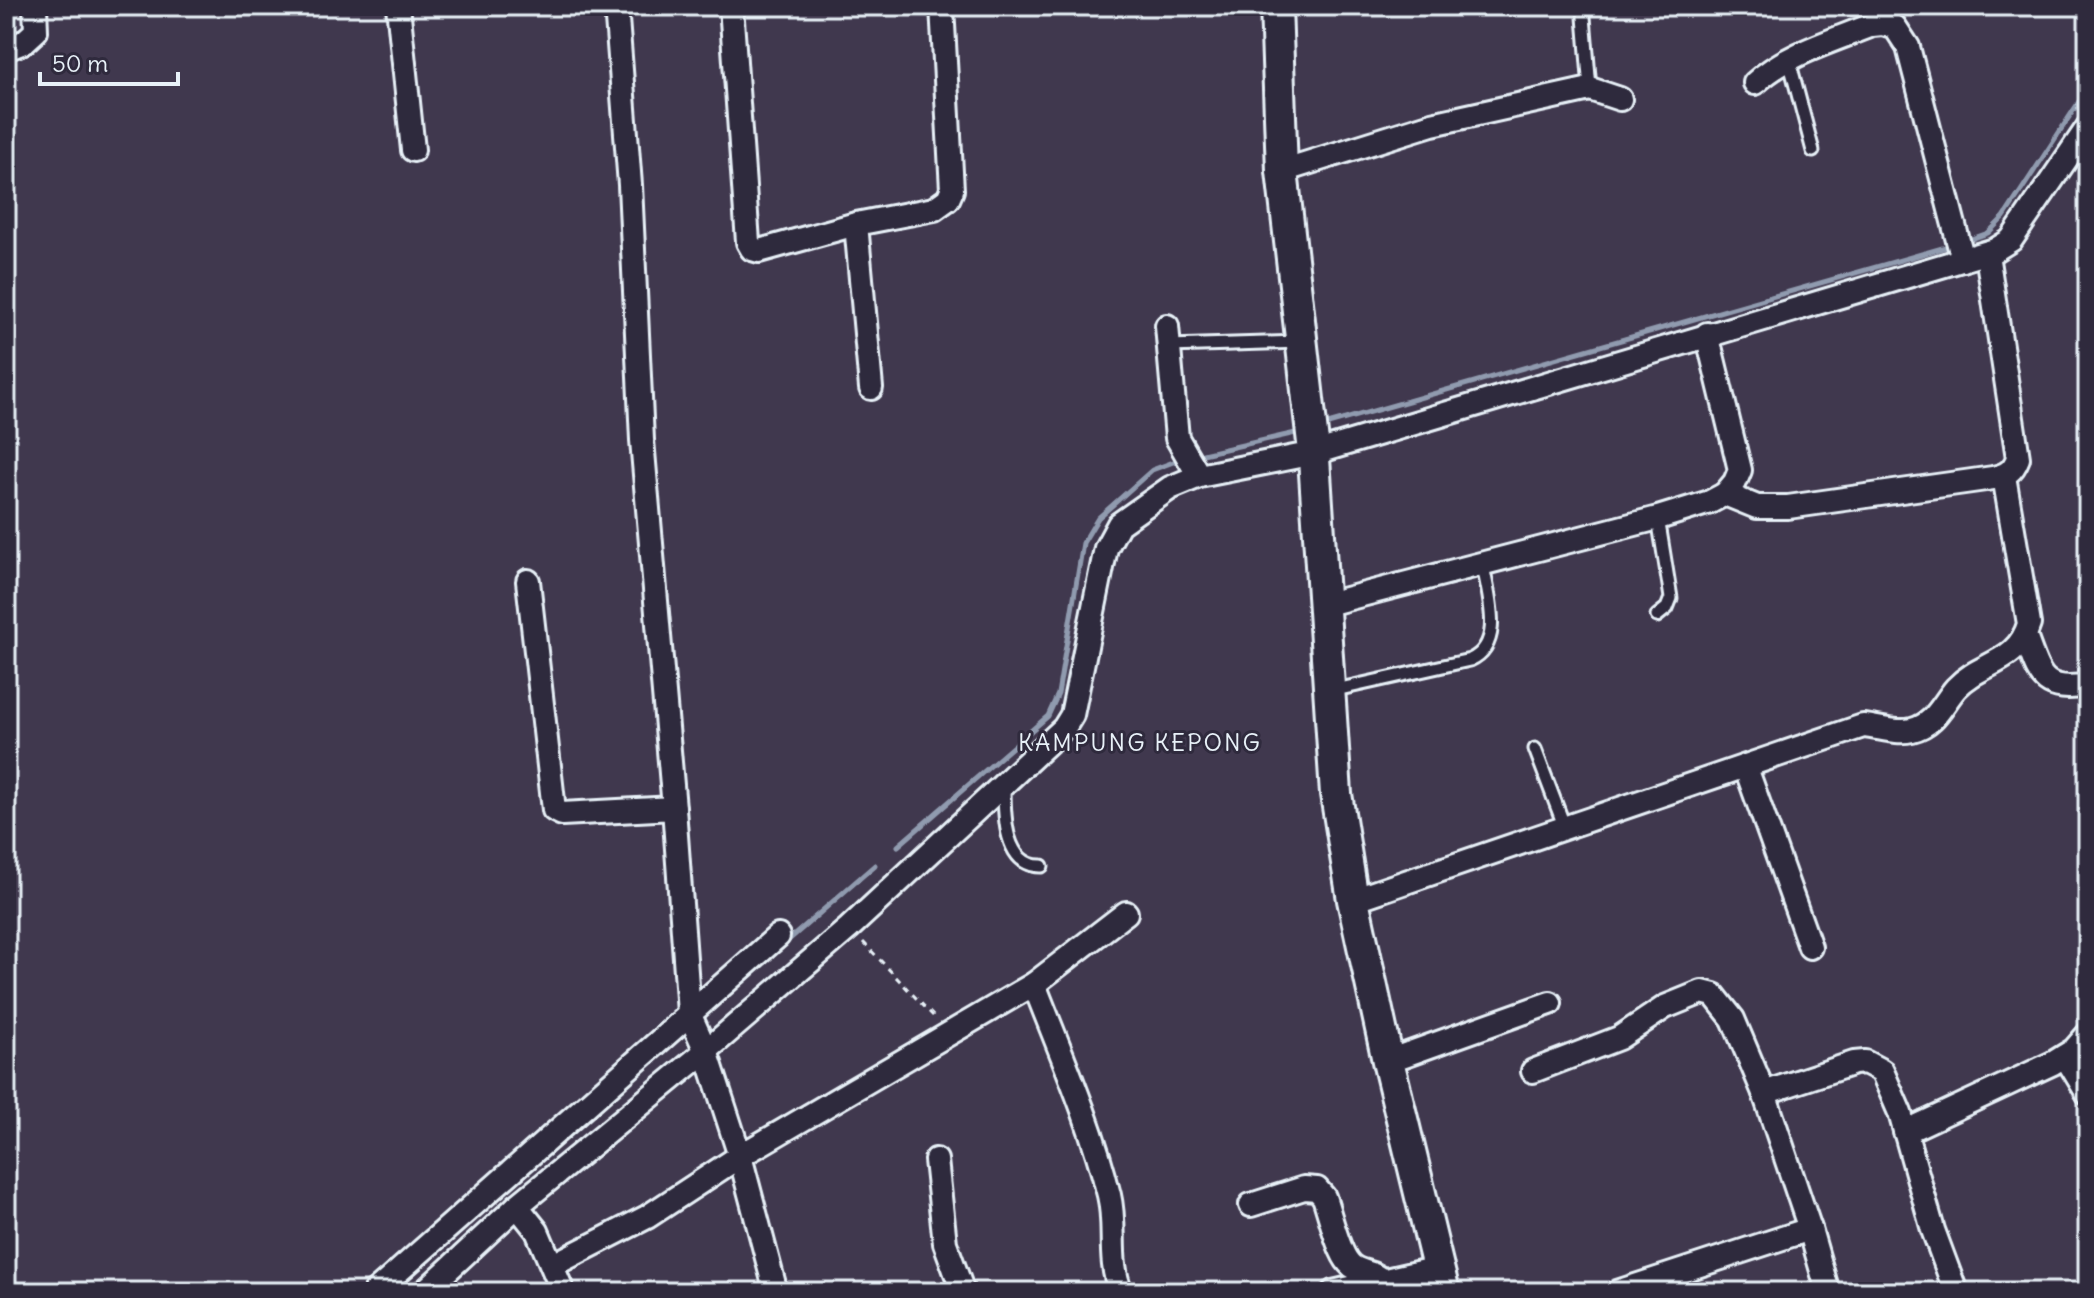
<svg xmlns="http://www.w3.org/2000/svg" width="2094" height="1298" font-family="Delius,sans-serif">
<rect width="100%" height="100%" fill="#40384e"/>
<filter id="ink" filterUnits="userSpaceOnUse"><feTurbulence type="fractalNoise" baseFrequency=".0125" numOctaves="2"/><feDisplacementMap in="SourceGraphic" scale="16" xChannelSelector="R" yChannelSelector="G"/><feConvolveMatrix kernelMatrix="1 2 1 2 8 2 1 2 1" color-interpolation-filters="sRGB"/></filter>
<g filter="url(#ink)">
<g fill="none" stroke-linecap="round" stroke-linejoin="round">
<g stroke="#909baf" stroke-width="5">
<path d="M1963,242L1988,233L2004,217L2088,88"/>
<path d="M1321,426L1953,245"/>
<path d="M1203,454L1300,432"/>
<path d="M898,846L1048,716L1058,694L1083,543L1098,518L1152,470L1184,458"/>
<path d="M784,944L875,865"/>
</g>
<defs>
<g id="service">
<path d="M1584,17L1590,89"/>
<path d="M1789,60L1813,151"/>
<path d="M1169,346L1301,342"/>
<path d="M1657,616L1667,608L1671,598L1658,518"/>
<path d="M1331,691L1470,660C1506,644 1487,594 1483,564"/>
<path d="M1535,749L1565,828"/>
<path d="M1004,787C1004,814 1004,867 1042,866"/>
</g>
<g id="minor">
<path d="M398,6L413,150"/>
<path d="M616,6L630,185L642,440L674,808"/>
<path d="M731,6L748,242L752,249L759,251L856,224L934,209L948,199L952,190L942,6"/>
<path d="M6,49L24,42L36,31L35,6"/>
<path d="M1755,83C1786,54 1833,41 1872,25L1882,24L1895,27L1908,47L1963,260"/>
<path d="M1282,171L1432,124L1590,89L1620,99"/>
<path d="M856,224L871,388"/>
<path d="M1167,326L1177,438L1199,476"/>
<path d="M1725,494L1757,507H1788L1993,478C2007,475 2013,471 2018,458L1987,254"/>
<path d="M528,581L554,810L562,814L674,808L689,1013L706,1051L740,1156L776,1292"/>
<path d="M1323,605L1658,518L1710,502L1725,494L1735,482L1740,470L1707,334"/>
<path d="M2025,636C2040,676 2041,693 2088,685"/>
<path d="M1746,768L1810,947"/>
<path d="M1353,900L1863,726C1879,727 1896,734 1912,730C1936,724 1942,704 1956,688C1981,661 2017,665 2029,624L2004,476"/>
<path d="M1034,984L1126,913"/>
<path d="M2065,1056L2088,1094"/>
<path d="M1388,1061L1550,1003"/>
<path d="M1533,1071L1619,1038L1665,1007L1702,992L1714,995L1733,1019L1764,1093L1810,1229L1828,1292"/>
<path d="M1764,1093L1854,1063L1865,1062L1882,1071L1900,1113L1933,1230L1956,1292"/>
<path d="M1905,1132L2053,1063L2074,1050L2088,1034"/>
<path d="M936,1160L945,1243L963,1292"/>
<path d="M1251,1205L1304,1188L1317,1189L1324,1197C1330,1214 1338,1251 1349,1263C1358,1274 1373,1270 1382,1281"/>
<path d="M517,1206L537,1231L563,1292"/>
<path d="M553,1265L647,1217L740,1156L1034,984C1061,1054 1091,1122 1109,1195C1117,1228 1107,1259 1121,1292"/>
<path d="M375,1292L778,936"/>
<path d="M424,1292L517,1206L706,1051L849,928L1064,728L1072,715L1106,548L1119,524L1170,488L1199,476L1314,453L1995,250L2011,240L2088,127"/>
<path d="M1333,1292L1438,1268"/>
<path d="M1617,1292L1810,1229"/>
</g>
<path id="secondary" d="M1276,6L1282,171L1313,443L1336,794L1353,900L1388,1061L1444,1292"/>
</defs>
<use href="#service" stroke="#e8f1f8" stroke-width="17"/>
<use href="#minor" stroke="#e8f1f8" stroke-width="28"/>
<use href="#secondary" stroke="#e8f1f8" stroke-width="36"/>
<path stroke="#e8f1f8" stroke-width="3" stroke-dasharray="6 6" stroke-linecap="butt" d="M863,942L935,1018"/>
<use href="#service" stroke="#2f2a3d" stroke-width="11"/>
<use href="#minor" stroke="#2f2a3d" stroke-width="22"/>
<use href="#secondary" stroke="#2f2a3d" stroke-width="30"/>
</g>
</g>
<g text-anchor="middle" stroke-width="6" stroke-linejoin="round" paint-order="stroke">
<g font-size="24" letter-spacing="2" fill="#e8f1f8" stroke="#2f2a3d">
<text x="1140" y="751">KAMPUNG KEPONG</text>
</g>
</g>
<rect width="2094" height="1298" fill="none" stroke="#2f2a3d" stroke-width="32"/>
<rect x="16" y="16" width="2062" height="1266" fill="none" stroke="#e8f1f8" stroke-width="3" filter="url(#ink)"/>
<path d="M40 72v12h138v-12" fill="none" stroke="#e8f1f8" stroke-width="4"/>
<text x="52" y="72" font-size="24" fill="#e8f1f8" stroke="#2f2a3d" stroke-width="6" paint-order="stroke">50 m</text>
</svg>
